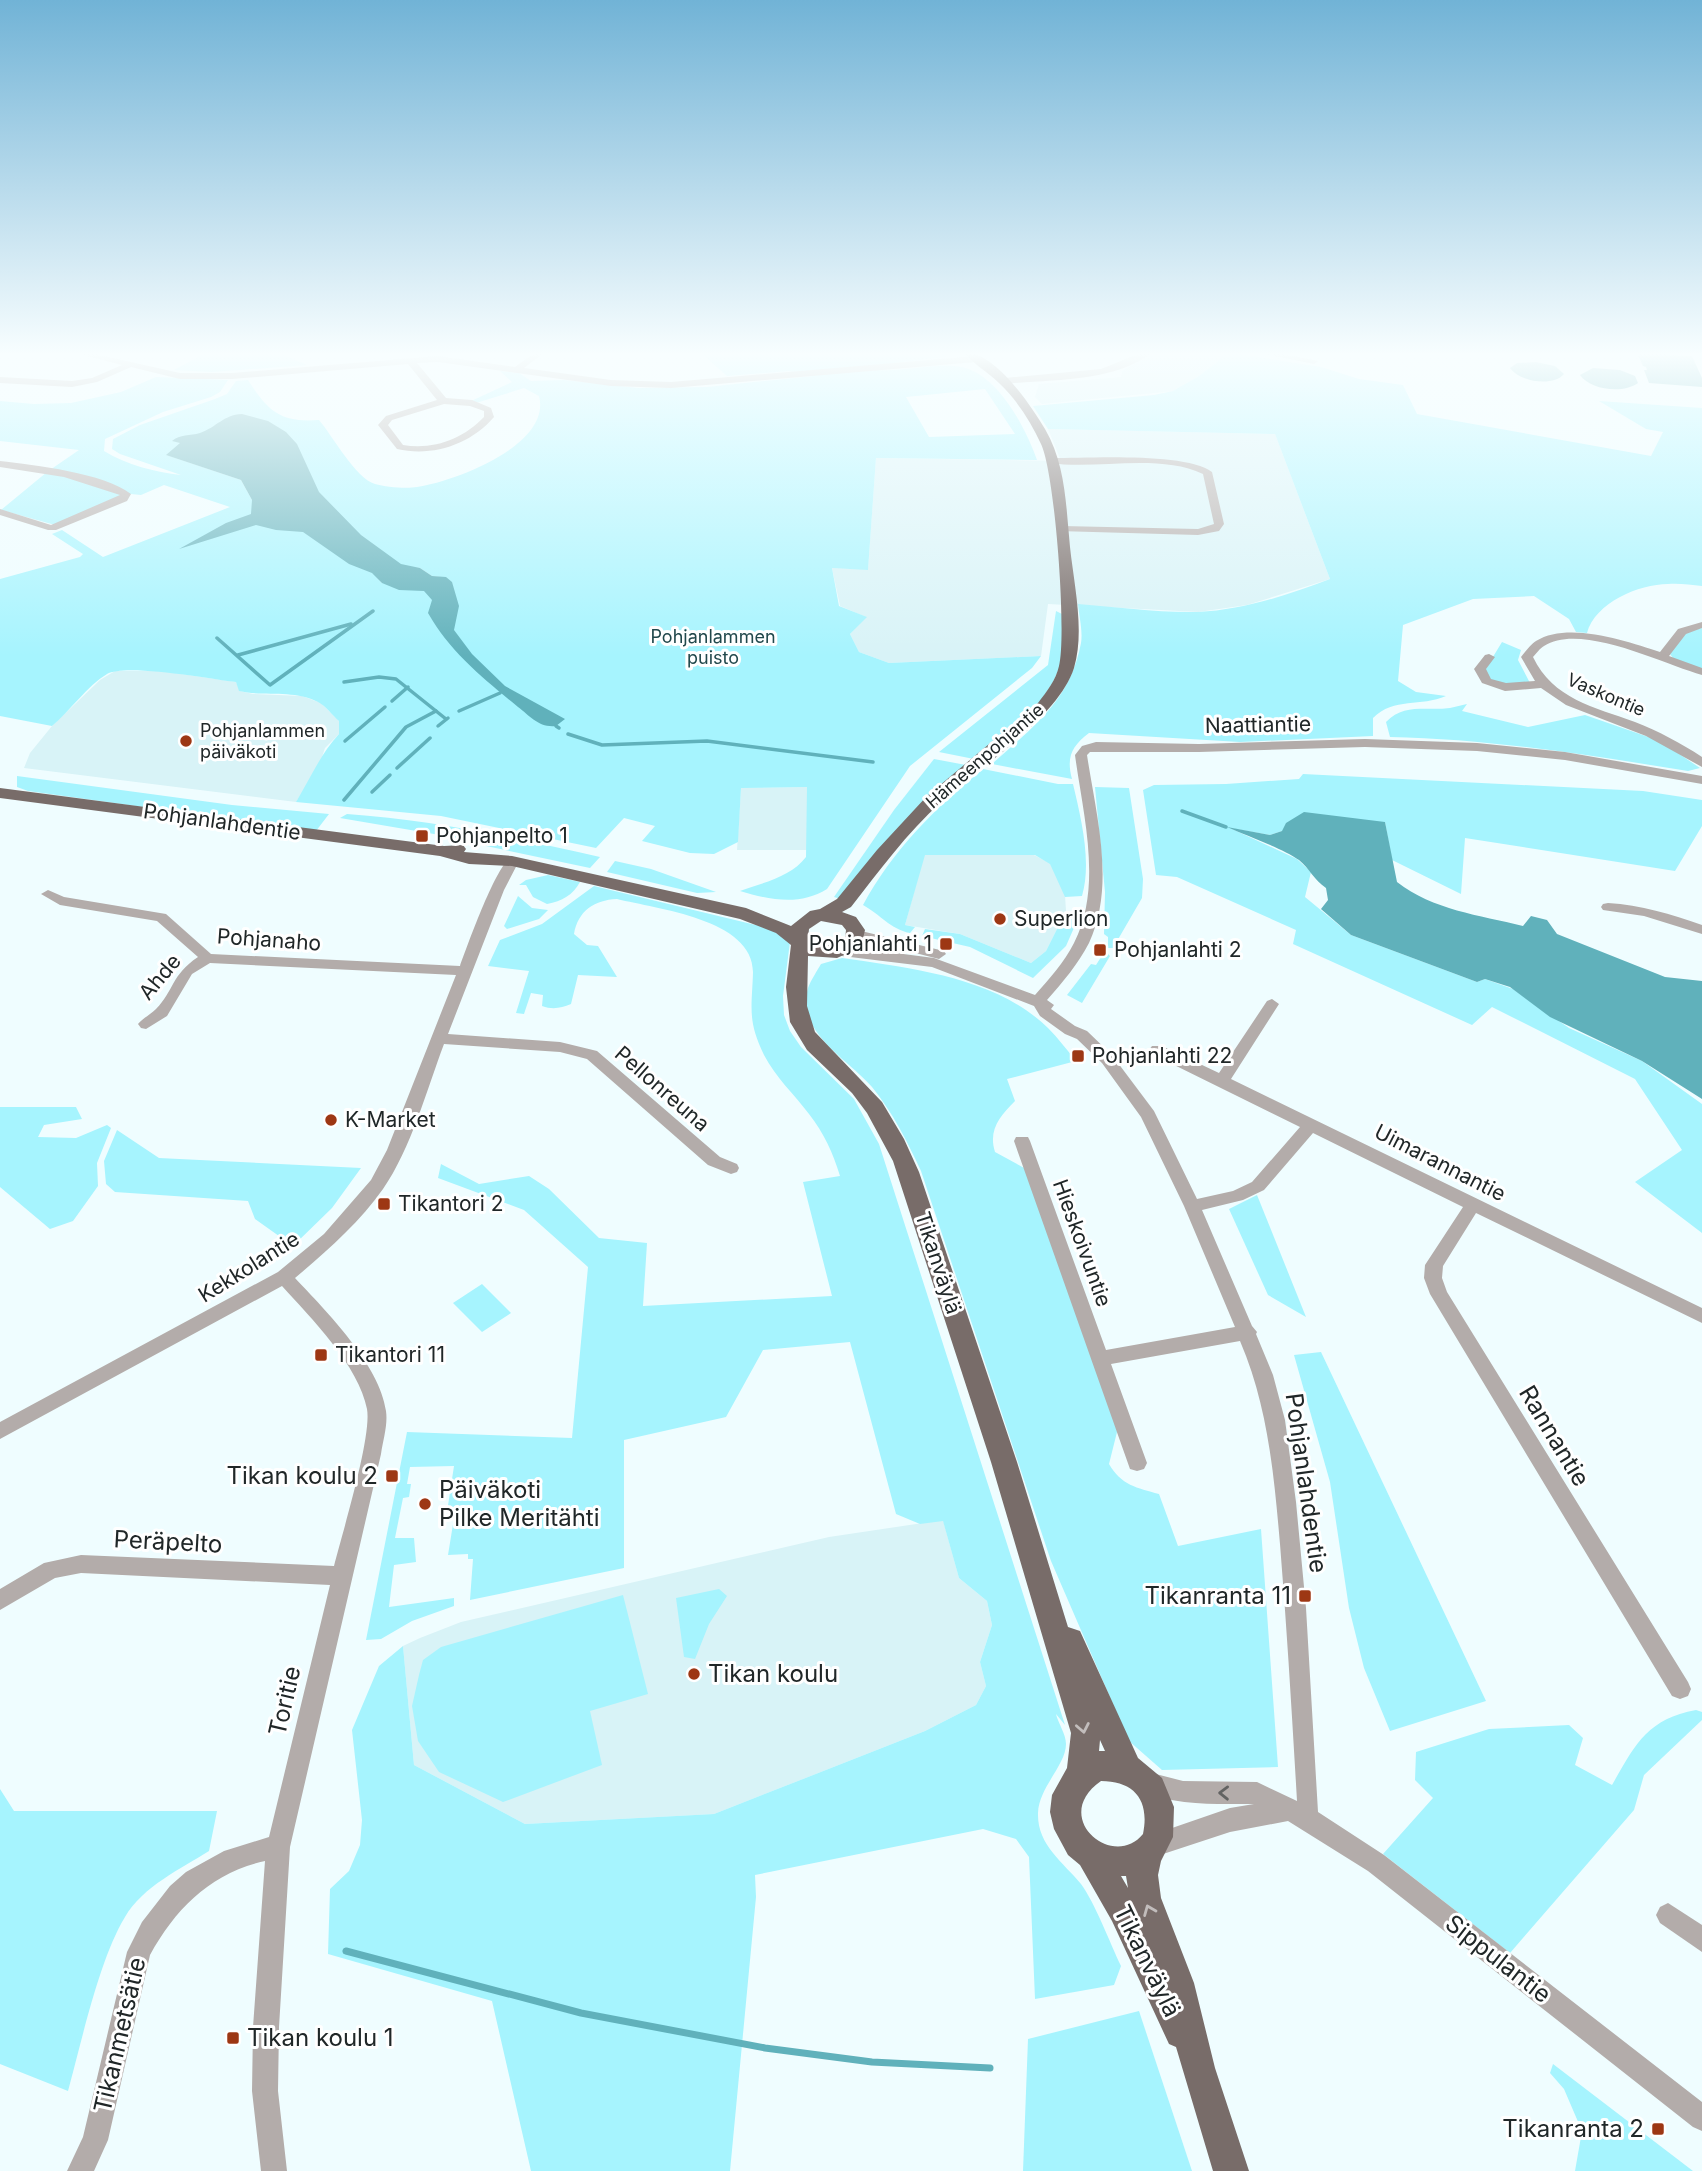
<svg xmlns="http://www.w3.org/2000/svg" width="1702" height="2171" font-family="Inter,sans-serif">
<rect width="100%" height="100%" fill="#effdff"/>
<g fill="#d8f3f7">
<path d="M1156,352H1225L1217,362L1199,376L1174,391L1042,404L1035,397L1039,384L1121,377L1122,371Z"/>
<path d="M1048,429L1275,434L1330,579L1247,605L1198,612L1048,604L1041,656L889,663L859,652L850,634L866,617L840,606L832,568L868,569L876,458L1061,461Z"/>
<path d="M115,671H161L236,682L240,691L253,694L302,696L321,703L339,721V734L325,748L319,766L296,802L24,768L30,753L52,726L100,680Z"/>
<path d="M808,787L807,850H737L741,788Z"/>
<path d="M924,855H1034L1050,863L1065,895L1066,911L1046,951L1031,963L960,934L905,925Z"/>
<path d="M943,1520L959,1578L987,1601L992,1625L980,1662L986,1686L976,1705L925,1731L714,1814L525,1824L414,1765L403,1646L420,1638L461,1622L829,1537Z"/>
</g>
<g fill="#a6f4fe" fill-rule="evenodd">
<path d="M207,352H277L307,365L212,372L174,370Z"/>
<path d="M700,352H956L943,357L854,368C866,369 879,371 891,370C913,369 940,363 962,367C998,375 1026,428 1037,460L876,458L868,570L832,568L839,606L867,617L850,634L859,652L889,663L1041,656L1032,668L910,766L827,889C800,906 770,900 740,891C762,883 791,877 806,857L807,787L741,788L738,842L714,854L690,853L642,841L655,826L624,818L596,848L441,816L296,802C310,779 321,753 339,734V721C332,715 326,706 318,702C294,689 265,697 239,691L236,682C211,679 125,663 107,674C87,686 70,711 52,726L0,716V579L80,557L83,554L52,534L62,530L103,557L230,507L164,485L141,495L131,494L55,525L1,510L47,472L79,450L0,441V401L34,404L71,403L121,392L156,377L228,380L220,392L211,397L163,412L105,439L104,451C127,465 155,472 181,475L120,454L112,449L113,439L140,425L215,399L227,394L236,381L248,380C268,411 280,423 319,420C332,435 356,479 375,484C386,487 406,489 417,487C455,481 552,445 539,396L524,388L476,403L469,402L512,382L500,371L519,373L531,381L564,380L638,388L707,387L813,376L789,371L727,376ZM985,389L1015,434L929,437L906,397ZM205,439L287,505L252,500L241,480L167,455ZM366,565L420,568L432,576H440L382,583Z"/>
<path d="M1226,352L1321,367L1359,379L1403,385L1417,414L1651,456L1663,432L1646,429L1599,401L1702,408V586C1691,585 1679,583 1668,584C1639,584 1595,603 1587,633L1576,632L1569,619L1534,596L1473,599L1403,625L1398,681L1416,692L1446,696C1421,707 1394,697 1373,718V736L1240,742L1089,733C1072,746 1066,757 1072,779L992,764C1033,727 1070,701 1081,643C1083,631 1079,616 1078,604C1118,607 1159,613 1198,612C1243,610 1288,595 1330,579L1275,434L1048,429L1033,406L1154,395L1173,391L1199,376L1217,362Z"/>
<path d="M1056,611L1062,614L1063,660L1053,682L1040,702L974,759L939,752L1048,665Z"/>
<path d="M1702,628V670L1673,658L1670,654L1682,632Z"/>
<path d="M1502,642L1521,650L1518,660L1530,683L1510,685L1490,680L1485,670Z"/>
<path d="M1467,704L1462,711L1528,727L1585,715L1660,741L1700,768L1688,771C1589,755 1490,739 1390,737L1386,722C1404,703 1426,711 1450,708C1456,707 1461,705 1467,704Z"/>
<path d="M934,759L966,765L841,899L834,897L894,810Z"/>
<path d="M983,769L1058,784H1073C1081,818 1092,862 1082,896L1065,897L1050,864L1035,855H925L905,925L915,927L910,933C890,929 881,915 863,905C892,851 936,807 983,769Z"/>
<path d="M1303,774L1643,791L1702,800V826L1675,871L1465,838L1461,894L1392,860L1385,822L1282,831L1270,835L1230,828L1297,859L1311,872L1305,897L1351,935L1477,982L1485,979L1513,989L1569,1028L1642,1061L1702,1104V1233L1635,1182L1682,1150L1635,1079L1492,1007L1472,1025L1293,944L1296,930L1177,877L1156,875L1143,790L1154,785L1226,784L1299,779Z"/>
<path d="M17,776L232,805L329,814L316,831L28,791L17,787Z"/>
<path d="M1095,787L1129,788L1143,879L1142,898L1113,948H1108V937L1104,934L1105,892Z"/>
<path d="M347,814C433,820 516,838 600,857L590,868L486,846L481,842L340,818Z"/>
<path d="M615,861L651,869L716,892L697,893L607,872Z"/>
<path d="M548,875L580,882C573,895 562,901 547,904L533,897L526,885H519L526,880Z"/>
<path d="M594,886L781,931L790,942L783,996L784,1015L790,1031L801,1047L854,1099L879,1144L1065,1725L1056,1714C1058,1723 1066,1734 1066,1744C1066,1765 1039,1787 1038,1813C1037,1845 1063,1862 1081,1884C1095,1903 1110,1943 1121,1966L1114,1985L1035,1999L1029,1857L1016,1839L983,1829L755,1875L756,1897L730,2171H531L492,2001L328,1954L330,1889L349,1871L360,1845L362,1820L352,1730L379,1666L403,1646L414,1765L525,1824L714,1814L925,1731L976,1705L986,1686L980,1662L992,1625L987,1601L959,1578L943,1521L920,1524L896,1514L850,1342L763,1350L726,1417L624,1440V1568L470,1600L473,1559H468V1554L448,1555L455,1512H447L454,1466L410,1467L407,1484H411L409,1497L403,1498L395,1538H414L416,1562L394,1565L389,1607L454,1598V1606L412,1621L381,1639L366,1640L407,1432L572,1438L588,1267L524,1210L438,1178L441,1164L479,1184L529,1176L549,1189L599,1238L647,1243L643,1306L832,1296L803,1182L840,1176C833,1153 824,1133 809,1114C794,1094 776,1078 764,1055C747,1020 752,1008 753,972C753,919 657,909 617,899C594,900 578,911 574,934L587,945L598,946L617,977L578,975L571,1004C561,1008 553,1010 542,1006L543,995L531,993L524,1014L516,1013L529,971L488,966L500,940L542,924Z"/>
<path d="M518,896L532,908L548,910L539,919L507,929L504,926Z"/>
<path d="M1066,911L1080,914L1066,946L1033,978L970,947L922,936L925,929L960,934L1031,963L1046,951Z"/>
<path d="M1107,953L1110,956L1082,1003L1067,995L1091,964L1096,965L1103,954Z"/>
<path d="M842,958C910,968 996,977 1048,1028C1058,1038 1067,1050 1076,1061L1007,1079L1015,1101C1000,1116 988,1130 995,1152L1026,1169L1118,1428L1109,1464C1121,1485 1137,1488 1159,1494L1178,1546L1261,1529L1278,1767L1162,1770L1129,1741L1051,1561L921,1171C907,1141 893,1113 872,1087C848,1059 795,1032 808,988C811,980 817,971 821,964Z"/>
<path d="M0,1107H76L82,1119L44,1125L38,1137L76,1138L107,1125L111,1128L97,1163L98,1186L73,1221L50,1229L0,1187Z"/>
<path d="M117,1130L159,1158L361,1168L332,1208L293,1246L255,1219L248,1201L115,1192L106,1184L104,1161Z"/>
<path d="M1257,1195L1306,1317L1268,1295L1229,1209Z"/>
<path d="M482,1284L511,1313L482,1332L453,1303Z"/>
<path d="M1321,1352L1486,1701L1390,1731L1364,1668L1349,1608L1330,1482L1294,1355Z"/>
<path d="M719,1589L727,1596L709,1624L695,1659L684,1657L676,1598Z"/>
<path d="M623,1595L648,1694L590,1711L602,1765L503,1802L439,1772L418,1741L412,1706L419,1675L423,1660L441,1647Z"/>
<path d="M1696,1710L1702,1712V1720L1644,1775L1634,1810L1510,1953L1383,1854L1433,1798L1415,1780L1416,1752L1489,1729L1569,1725L1583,1738L1575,1765L1612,1785C1635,1745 1647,1719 1696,1710Z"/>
<path d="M0,1789L14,1811H217L209,1851C181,1869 143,1886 125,1917C99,1960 82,2040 68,2091L0,2064Z"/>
<path d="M1139,2011L1192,2171H1023L1028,2039Z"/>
<path d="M1553,2064L1693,2171H1575L1582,2131L1564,2089L1550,2073Z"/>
</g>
<g fill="#60b1bb">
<path d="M1637,353L1692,356L1702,378V387L1649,383L1644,370H1647L1646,367L1643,366Z"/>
<path d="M1536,362L1555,366L1564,374C1553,387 1520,382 1510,368L1517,363Z"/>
<path d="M1593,368L1620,370L1635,376L1638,383C1623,394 1590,390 1580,375Z"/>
<path d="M242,414L268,421L286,432L297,444L319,492L361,535L401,564L420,568L432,576L446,577L452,582L459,606L454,630L472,654L505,686L565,719L556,726C539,728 530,716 518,707C484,679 450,652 428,613L432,600L424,591L399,590L382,583L372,573L349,564L303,532L276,530L256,525L179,549L226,523L251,514L252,500L241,480L166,455L180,443L172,441C180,434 190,436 200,433C217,427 223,415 242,414Z"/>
<path d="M1304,812L1385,822L1397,882C1433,910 1479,915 1523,926L1531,916L1547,920L1557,934L1665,977L1702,981V1099L1642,1061L1550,1017L1510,987L1485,979L1477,982L1351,935L1321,909L1328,900L1326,888C1314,880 1310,869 1299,860C1282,848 1247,836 1227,827L1270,835L1282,831L1286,823Z"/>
</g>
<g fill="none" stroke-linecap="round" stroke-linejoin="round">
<g stroke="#60b1bb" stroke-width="3.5">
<path d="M217,638L270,685L373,611"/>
<path d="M238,655L351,624"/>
<path d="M344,682L379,677L396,679L446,719"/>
<path d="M392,701L408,687"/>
<path d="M459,711L500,693"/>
<path d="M438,726L448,718"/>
<path d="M556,726L559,728"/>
<path d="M568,734L602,745L707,741L873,762"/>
<path d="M345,741L385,707"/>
<path d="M397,768L430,738"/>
<path d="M372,792L390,775"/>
<path d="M344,800L406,727L436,711"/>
<path d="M1182,811L1226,827"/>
</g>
<path stroke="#60b1bb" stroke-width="7" d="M346,1951L581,2013L765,2048L872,2062L990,2068"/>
<g fill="#b3acaa" fill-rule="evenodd">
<path d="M72,352H86L180,373H232L438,356L515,367L536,352H545L524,368L611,380L671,382L976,356L980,359L976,362L671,388L611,386L438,362L417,363L446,398L472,400L491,408L494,417C470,445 432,457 397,449L378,425L386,416L437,400L408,364L232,379H180L131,367L97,382L72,387L0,383V377L72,381L92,378L122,365ZM444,404L470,406L484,411V417C463,439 434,450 403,445L388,425L392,420Z"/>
<path d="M1143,352H1153C1114,383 1052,379 1004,384L1000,381L1004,378L1101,369Z"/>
<path d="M1255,352H1273L1318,361L1314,364Z"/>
<path d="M1053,458C1088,458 1186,452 1212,472L1224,524L1219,531L1198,535L1058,531L1057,529L1062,526L1198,529L1214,524L1203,474C1159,453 1096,470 1050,463V459Z"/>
<path d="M0,461C35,465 104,473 131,494L127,501L56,530H48L0,515V509L51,525L120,495L64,477L0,467Z"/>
<path d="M1702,622V628L1686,634L1669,656L1702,668V675C1665,665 1581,622 1544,646C1540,648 1536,654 1533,657C1553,699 1594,707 1635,722C1658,731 1681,743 1702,757V767L1646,736L1566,705L1541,688L1505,691L1482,683L1474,669L1485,655L1489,654L1495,657L1486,669L1491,679L1506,683L1535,681L1521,657C1525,652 1531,644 1536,641C1568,621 1627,641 1660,652L1678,629Z"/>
<path d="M1365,739L1477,743L1565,752L1702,776V784L1565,760L1477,751L1365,747L1199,752H1090L1087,755C1096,815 1116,885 1089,943C1078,964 1063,982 1047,1000L1054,1005L1051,1009L1075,1026L1087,1031L1112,1055L1154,1111L1197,1199L1233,1191L1252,1182L1300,1127L1152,1054L1149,1050L1152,1046H1162L1219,1073L1267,1001L1272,999L1279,1004L1231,1079L1702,1308V1323L1476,1213L1443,1266L1442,1278L1447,1292L1688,1682L1691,1689L1688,1696L1680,1699L1672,1696L1430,1294L1424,1278L1425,1265L1463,1207L1313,1133L1264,1190L1243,1200L1202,1210L1252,1326L1257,1332L1256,1334L1273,1375L1285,1420L1296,1502L1306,1608L1318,1812L1384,1855L1702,2102V2131L1693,2127L1368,1871L1288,1821L1230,1832L1154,1857L1146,1853L1142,1845L1146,1837L1230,1808L1254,1804C1215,1804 1177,1806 1140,1791L1137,1783L1140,1775L1148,1772L1183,1781L1257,1782L1297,1801C1292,1715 1287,1630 1280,1544C1274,1475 1268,1406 1240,1341L1111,1364L1147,1463L1144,1469L1137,1471L1130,1469L1014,1141L1016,1137H1028L1030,1141L1106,1350L1235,1327L1184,1206L1141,1117L1102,1063L1077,1039L1065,1034L1040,1016L1034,1006L932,967L842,956L835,951L842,946L934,958L1035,995C1049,979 1064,963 1074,943C1103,886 1083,815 1075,755L1082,746L1096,742L1199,744Z"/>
<path d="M512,857L519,861L504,890L448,1034L560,1042L597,1051L720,1157L737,1164L739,1168L737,1172L731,1174L708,1165L587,1059L560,1052L444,1044C427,1089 411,1149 383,1189C359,1223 327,1251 295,1278C326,1311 380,1365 386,1411C388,1425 383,1440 381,1454L290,1847L279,2027L278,2091L287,2171H261L252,2091L253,2027L265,1861C211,1873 176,1908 150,1955L108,2140L94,2171H67L83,2137L127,1952L142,1922L170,1886L186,1872L224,1851L269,1837L330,1585L81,1573L55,1578L0,1610V1589L44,1563L81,1555L334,1566C342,1534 372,1437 367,1409C359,1366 311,1318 282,1286L0,1439V1422L278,1272L324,1234L371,1180L387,1150L456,975L210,963L192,974L167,1016L146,1029L141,1028L138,1024C143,1018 150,1015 156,1009C174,991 171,975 198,957L157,921L60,905L41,894L48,890L64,897L166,914L211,954L460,966C467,947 497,862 512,857Z"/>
<path d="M1608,903C1641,905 1671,914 1702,925V934L1644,916L1603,910L1601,907L1603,904Z"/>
<path d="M857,930L944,951L946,954L939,959L852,937L850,934L852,931Z"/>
<path d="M1668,1903L1702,1925V1952L1660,1923L1656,1915L1660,1907Z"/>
</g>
<path fill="#786c69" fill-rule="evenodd" d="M964,352C995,352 1030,404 1045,429C1066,465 1066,507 1070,547C1074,585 1085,631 1074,668C1058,718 979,767 941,802C907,833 879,871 851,907L842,912L856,917L865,930L861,947L837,958L808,956L807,1006L815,1032L882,1102L904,1139L919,1172L1017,1462L1068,1627L1080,1631L1138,1758L1162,1778L1174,1807L1173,1837L1161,1861L1158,1875L1161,1898L1194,1983L1215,2068L1249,2171H1213L1176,2047L1169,2044L1112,1921L1080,1865L1068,1855L1054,1829L1050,1812L1052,1795L1067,1768L1071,1733L991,1462L893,1161L867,1113L852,1093L807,1050L790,1022L786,987L791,945L776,933L740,919L512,866L469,864L440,856L0,798V788L444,846L463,845L466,849L464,852L512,856L746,908L791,926L810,911L820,909L837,899L877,850L927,796L1038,703C1047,691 1056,680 1059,666C1067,634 1055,473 1041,444C1031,422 1017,400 999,383C988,372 973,364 964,352ZM821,921L842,925L846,930L845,940C832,947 820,948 808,939L809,929ZM1100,1740L1105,1751H1099ZM1101,1781C1134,1781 1150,1800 1143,1834C1113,1871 1049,1817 1101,1781ZM1121,1876H1126L1128,1888Z"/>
</g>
<defs><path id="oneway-chevron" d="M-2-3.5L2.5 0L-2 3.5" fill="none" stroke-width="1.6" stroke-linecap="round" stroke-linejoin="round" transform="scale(1.75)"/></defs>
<g stroke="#c2bdbc">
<use href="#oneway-chevron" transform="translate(1083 1728) rotate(79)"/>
<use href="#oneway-chevron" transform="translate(1149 1910) rotate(-112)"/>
</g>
<use stroke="#626362" href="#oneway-chevron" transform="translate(1224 1793) rotate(-179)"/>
<linearGradient id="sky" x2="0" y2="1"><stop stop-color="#71b3d6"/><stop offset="0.54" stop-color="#f8feff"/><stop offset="1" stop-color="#f8feff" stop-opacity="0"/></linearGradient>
<rect width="1702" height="656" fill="url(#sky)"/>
<g fill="#9d3714" stroke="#fff" stroke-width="2.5">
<circle cx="186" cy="741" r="7"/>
<rect x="415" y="829" width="14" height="14" rx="3.5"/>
<circle cx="1000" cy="919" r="7"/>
<rect x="939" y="937" width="14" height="14" rx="3.5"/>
<rect x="1093" y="943" width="14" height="14" rx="3.5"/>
<rect x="1071" y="1049" width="14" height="14" rx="3.5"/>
<circle cx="331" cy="1120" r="7"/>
<rect x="377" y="1197" width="14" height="14" rx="3.5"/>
<rect x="314" y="1348" width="14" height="14" rx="3.5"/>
<rect x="385" y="1469" width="14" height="14" rx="3.5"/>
<circle cx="425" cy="1504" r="7"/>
<rect x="1298" y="1589" width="14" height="14" rx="3.5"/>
<circle cx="694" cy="1674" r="7"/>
<rect x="226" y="2031" width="14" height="14" rx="3.5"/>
<rect x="1651" y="2122" width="14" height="14" rx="3.5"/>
</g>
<g text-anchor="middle" stroke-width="6" stroke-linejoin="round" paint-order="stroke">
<g font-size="18" fill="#21484c" stroke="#fff">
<text x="713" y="643">Pohjanlammen<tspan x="713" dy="21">puisto</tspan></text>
</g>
<g font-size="18" fill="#202728" stroke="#fff">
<text transform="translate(1606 695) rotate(23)" y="6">Vaskontie</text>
<text transform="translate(985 756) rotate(-41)" y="6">Hämeenpohjantie</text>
</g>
<g font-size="18" fill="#202728" stroke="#fff" text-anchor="start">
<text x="200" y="737">Pohjanlammen<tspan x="200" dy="21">päiväkoti</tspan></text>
</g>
<g font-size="21" fill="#202728" stroke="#fff">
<text transform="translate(1258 725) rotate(-1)" y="7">Naattiantie</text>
<text transform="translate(222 822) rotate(8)" y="7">Pohjanlahdentie</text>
<text transform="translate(269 940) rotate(4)" y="7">Pohjanaho</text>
<text transform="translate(160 977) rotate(-50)" y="7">Ahde</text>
<text transform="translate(662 1089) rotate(41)" y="7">Pellonreuna</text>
<text transform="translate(1440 1163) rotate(27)" y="7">Uimarannantie</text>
<text transform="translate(1082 1243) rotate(70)" y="7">Hieskoivuntie</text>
<text transform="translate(938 1263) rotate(72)" y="7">Tikanväylä</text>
<text transform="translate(249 1267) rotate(-32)" y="7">Kekkolantie</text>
</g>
<g font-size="21" fill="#202728" stroke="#fff" text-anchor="start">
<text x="436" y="843">Pohjanpelto 1</text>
<text x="1014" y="926">Superlion</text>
<text x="932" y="951" text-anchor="end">Pohjanlahti 1</text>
<text x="1114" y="957">Pohjanlahti 2</text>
<text x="1092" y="1063">Pohjanlahti 22</text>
<text x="345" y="1127">K-Market</text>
<text x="398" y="1211">Tikantori 2</text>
<text x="335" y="1362">Tikantori 11</text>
</g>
<g font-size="24" fill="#202728" stroke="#fff">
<text transform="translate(1554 1436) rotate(59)" y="8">Rannantie</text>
<text transform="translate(1306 1483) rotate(82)" y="8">Pohjanlahdentie</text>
<text transform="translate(168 1542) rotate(3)" y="8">Peräpelto</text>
<text transform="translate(285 1701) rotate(-77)" y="8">Toritie</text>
<text transform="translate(1498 1959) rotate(38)" y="8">Sippulantie</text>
<text transform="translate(1147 1961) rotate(64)" y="8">Tikanväylä</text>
<text transform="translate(120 2035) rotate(-77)" y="8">Tikanmetsätie</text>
</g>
<g font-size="24" fill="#202728" stroke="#fff" text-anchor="end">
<text x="378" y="1484">Tikan koulu 2</text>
<text x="439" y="1498" text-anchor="start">Päiväkoti<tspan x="439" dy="28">Pilke Meritähti</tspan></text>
<text x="1291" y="1604">Tikanranta 11</text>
<text x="708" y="1682" text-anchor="start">Tikan koulu</text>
<text x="247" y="2046" text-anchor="start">Tikan koulu 1</text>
<text x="1644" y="2137">Tikanranta 2</text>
</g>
</g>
</svg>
